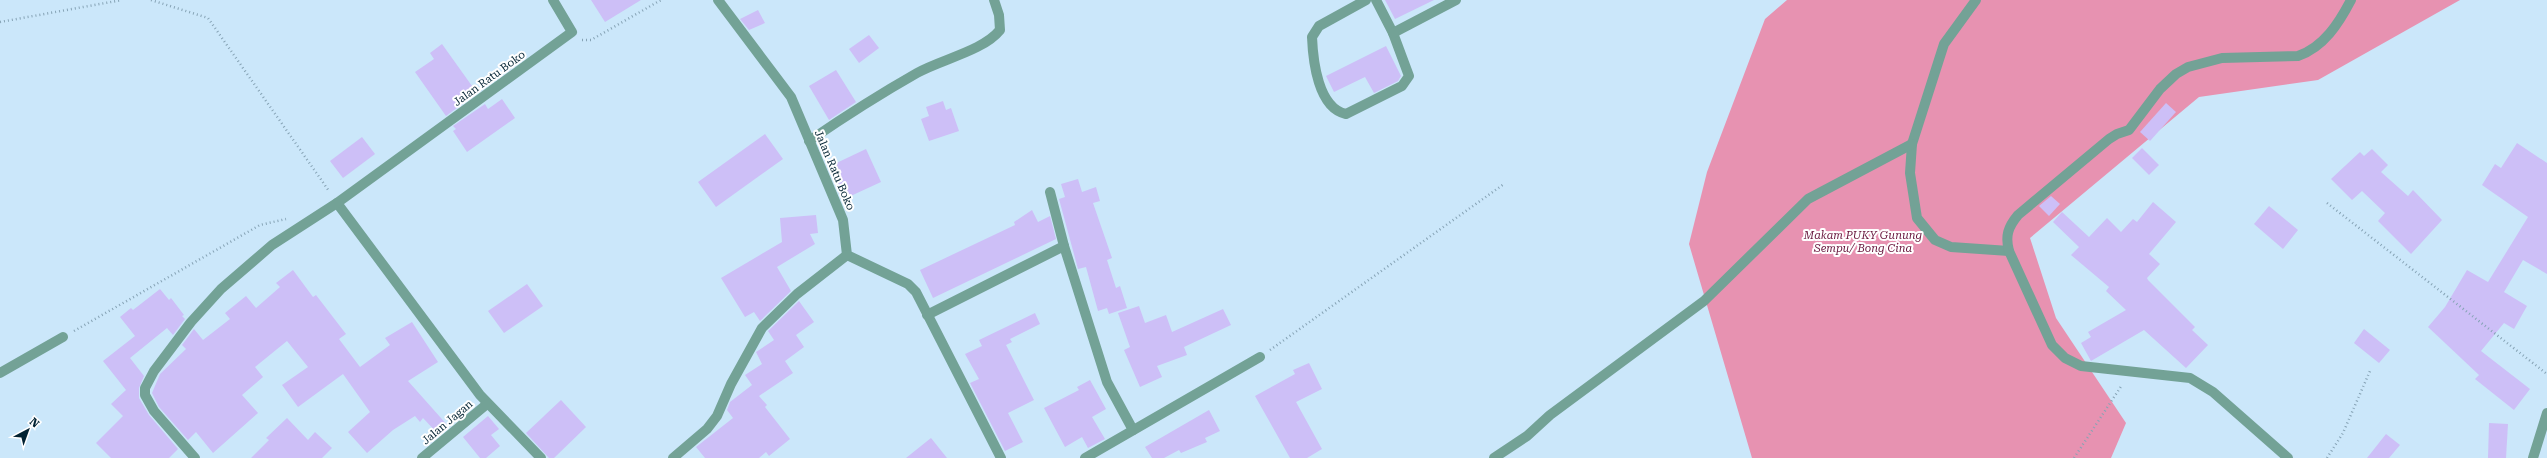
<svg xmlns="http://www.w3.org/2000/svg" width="2547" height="458" font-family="'Roboto Serif',serif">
<rect width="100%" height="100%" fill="#cbe7fa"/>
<path fill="#e792b1" d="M1787,0H2460L2318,80L2199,97L2030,238L2056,318L2126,423L2111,458H1752L1689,244L1707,172L1765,19Z"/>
<g fill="#cdbff7">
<path d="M591,0H641L605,22Z"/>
<path d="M1385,0H1434L1395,19Z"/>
<path d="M758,10L765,23L749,30L740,19Z"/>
<path d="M869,35L879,48L859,63L849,49Z"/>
<path d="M442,44L477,93L446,116L415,72L434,59L430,53Z"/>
<path d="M1386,46L1401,76L1398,81L1374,93L1365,77L1334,92L1326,76Z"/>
<path d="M836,70L856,102L829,120L809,86Z"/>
<path d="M502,99L515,118L467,152L453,131L456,129L453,126L485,104L488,109Z"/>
<path d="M943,101L946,110L951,108L959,131L929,141L921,119L929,116L926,107Z"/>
<path d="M2166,103L2176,112L2150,141L2140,132Z"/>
<path d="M765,134L783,159L716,207L698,182Z"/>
<path d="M362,137L375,154L343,178L330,161Z"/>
<path d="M2517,143L2547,163V274L2523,260L2504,292L2527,306L2514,329L2504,323L2481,351L2530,389L2514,410L2475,379L2479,375L2428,327L2445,307L2467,270L2488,282L2528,217L2482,185L2495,164L2501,168Z"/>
<path d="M2142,148L2159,165L2149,175L2132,158Z"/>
<path d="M866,149L881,182L842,200L828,167Z"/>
<path d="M2372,149L2388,165L2381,172L2408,196L2413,190L2442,220L2411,254L2378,221L2385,213L2362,191L2352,200L2331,179L2360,152L2364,156Z"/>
<path d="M1078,179L1082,192L1096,187L1100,201L1093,203L1112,258L1107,260L1116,288L1120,286L1127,308L1109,314L1107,308L1098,311L1086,267L1078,269L1059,199L1065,197L1061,184Z"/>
<path d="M2051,196L2060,204L2049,216L2039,206Z"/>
<path d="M2153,202L2176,222L2149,254L2160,264L2147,278L2148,280L2195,327L2192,330L2208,345L2186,368L2144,330L2091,361L2081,343L2091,337L2088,332L2126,310L2106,291L2109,287L2071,255L2079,247L2053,222L2062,212L2089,237L2107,218L2121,232L2133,219L2137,222Z"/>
<path d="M2269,206L2298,230L2283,249L2254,224Z"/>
<path d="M1032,210L1038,222L1050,216L1056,239L933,298L920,270L1015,225L1014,222Z"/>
<path d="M816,215L818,233L810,234L815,244L777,267L791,291L760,321L754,312L745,317L721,278L782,242L780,218Z"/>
<path d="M293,270L313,297L316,295L346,334L339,339L360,367L390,345L385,338L412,322L438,362L408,381L449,427L439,435L423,418L420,422L415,416L393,430L367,453L348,432L370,412L343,374L298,407L282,385L308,367L287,341L255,367L263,377L242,395L258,413L213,453L196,432L188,440L159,407L152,393L160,374L186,349L182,345L194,329L203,340L230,319L225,313L246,296L256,308L280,287L276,283Z"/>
<path d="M527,284L543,306L504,333L488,311Z"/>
<path d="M160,289L169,300L171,298L184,315L182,316L185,319L173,335L167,328L130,358L144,376L139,388V398L149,415L178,449L169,458H111L96,443L123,416L111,404L126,390L103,361L135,336L120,317L131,308L133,310Z"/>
<path d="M799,301L814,322L796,335L804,347L785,361L793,373L759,396L767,405L765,407L790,439L769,456L766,452L759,458H705L696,447L733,418L727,410L730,402L752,385L745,375L762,364L756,352L774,340L768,331Z"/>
<path d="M1139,306L1145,323L1166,315L1172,332L1223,309L1231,325L1184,347L1187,355L1157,366L1162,377L1140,387L1124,350L1130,347L1118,313Z"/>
<path d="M1035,313L1040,324L1010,339L1012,342L1006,345L1034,400L1008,413L1023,442L1005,451L970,383L979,379L965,354L982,346L979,340Z"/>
<path d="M2364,329L2390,350L2379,363L2354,343Z"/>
<path d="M1309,363L1322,389L1296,402L1322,449L1307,458H1290L1255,396L1295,374L1293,370Z"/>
<path d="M1090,380L1106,409L1092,417L1105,439L1088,448L1082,437L1065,447L1044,408L1079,390L1077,387Z"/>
<path d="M561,400L586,427L554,458H549L526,433Z"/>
<path d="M1209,410L1220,431L1205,438L1207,442L1181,453L1179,450L1164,458H1152L1145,447Z"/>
<path d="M488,416L499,429L491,435L500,446L486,458H480L463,437Z"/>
<path d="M287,418L308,440L315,432L332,448L322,458H251L269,440L266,438Z"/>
<path d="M2489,423L2508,424L2506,458H2488Z"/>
<path d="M2386,434L2400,445L2389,458H2367Z"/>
<path d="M931,438L947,458H906Z"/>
</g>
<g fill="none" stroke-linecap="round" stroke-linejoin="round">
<g stroke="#86a3b5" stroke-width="2.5" stroke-dasharray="1 3" stroke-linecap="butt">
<path d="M151,0L208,18L329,191"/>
<path d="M0,22L122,0"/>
<path d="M582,40H591L661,0"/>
<path d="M2327,203L2547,374"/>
<path d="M74,331L260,225L286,219"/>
<path d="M1270,350L1504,184"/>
<path d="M2074,458L2122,385"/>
<path d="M2327,458L2343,433L2370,371"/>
</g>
<g stroke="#73a296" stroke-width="10">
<path d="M718,0L791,97L843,220L847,255L908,284L916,292L1001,458"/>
<path d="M1366,0L1319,26L1312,37C1313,61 1318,108 1346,114L1402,86L1409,76L1393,33L1376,0"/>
<path d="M1976,0L1944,44L1912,144L1910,173L1917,218L1935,240L1951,247L2009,251"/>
<path d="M1393,33L1456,0"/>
<path d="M809,141C844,117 880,94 917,73C942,59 983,51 1000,30L999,15L994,0"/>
<path d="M337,203L480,395L541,458"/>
<path d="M1064,246L1107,382L1133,430"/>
<path d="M927,315L1064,246L1050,192"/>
<path d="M0,373L63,337"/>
<path d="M195,458L154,411L145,395V388L154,371L191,322L221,289L272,245L337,203L572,32L553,0"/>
<path d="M422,458L487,404"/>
<path d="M673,458L707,429L717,416L731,384L762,328L797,294L847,255"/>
<path d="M1085,458L1260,357"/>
<path d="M1494,458L1527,436L1550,415L1704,301L1808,199L1912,144"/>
<path d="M2288,458L2213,392L2190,378L2081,366L2065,358L2052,345L2009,251C2005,236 2008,227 2018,215L2109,139L2117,134L2129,130L2160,89L2176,74L2188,67L2222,58L2298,56C2324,47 2339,23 2351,0"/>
<path d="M2533,458L2547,413"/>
</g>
</g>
<g text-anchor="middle" stroke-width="4" stroke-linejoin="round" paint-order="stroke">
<g font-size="11" fill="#022232" stroke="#fff">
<text transform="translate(489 78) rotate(-36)" y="4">Jalan Ratu Boko</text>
<text transform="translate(835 170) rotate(67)" y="4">Jalan Ratu Boko</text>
<text transform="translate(447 422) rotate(-40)" y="4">Jalan Jagan</text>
</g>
<g font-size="11" font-style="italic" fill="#67153c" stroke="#fff">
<text x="1863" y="239">Makam PUKY Gunung<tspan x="1863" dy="13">Sempu/ Bong Cina</tspan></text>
</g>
</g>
<g transform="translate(28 430) rotate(41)" stroke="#ffffff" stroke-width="3" paint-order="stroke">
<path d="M0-3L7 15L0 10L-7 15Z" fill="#022232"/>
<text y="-6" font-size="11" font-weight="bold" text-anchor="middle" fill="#022232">N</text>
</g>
</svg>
